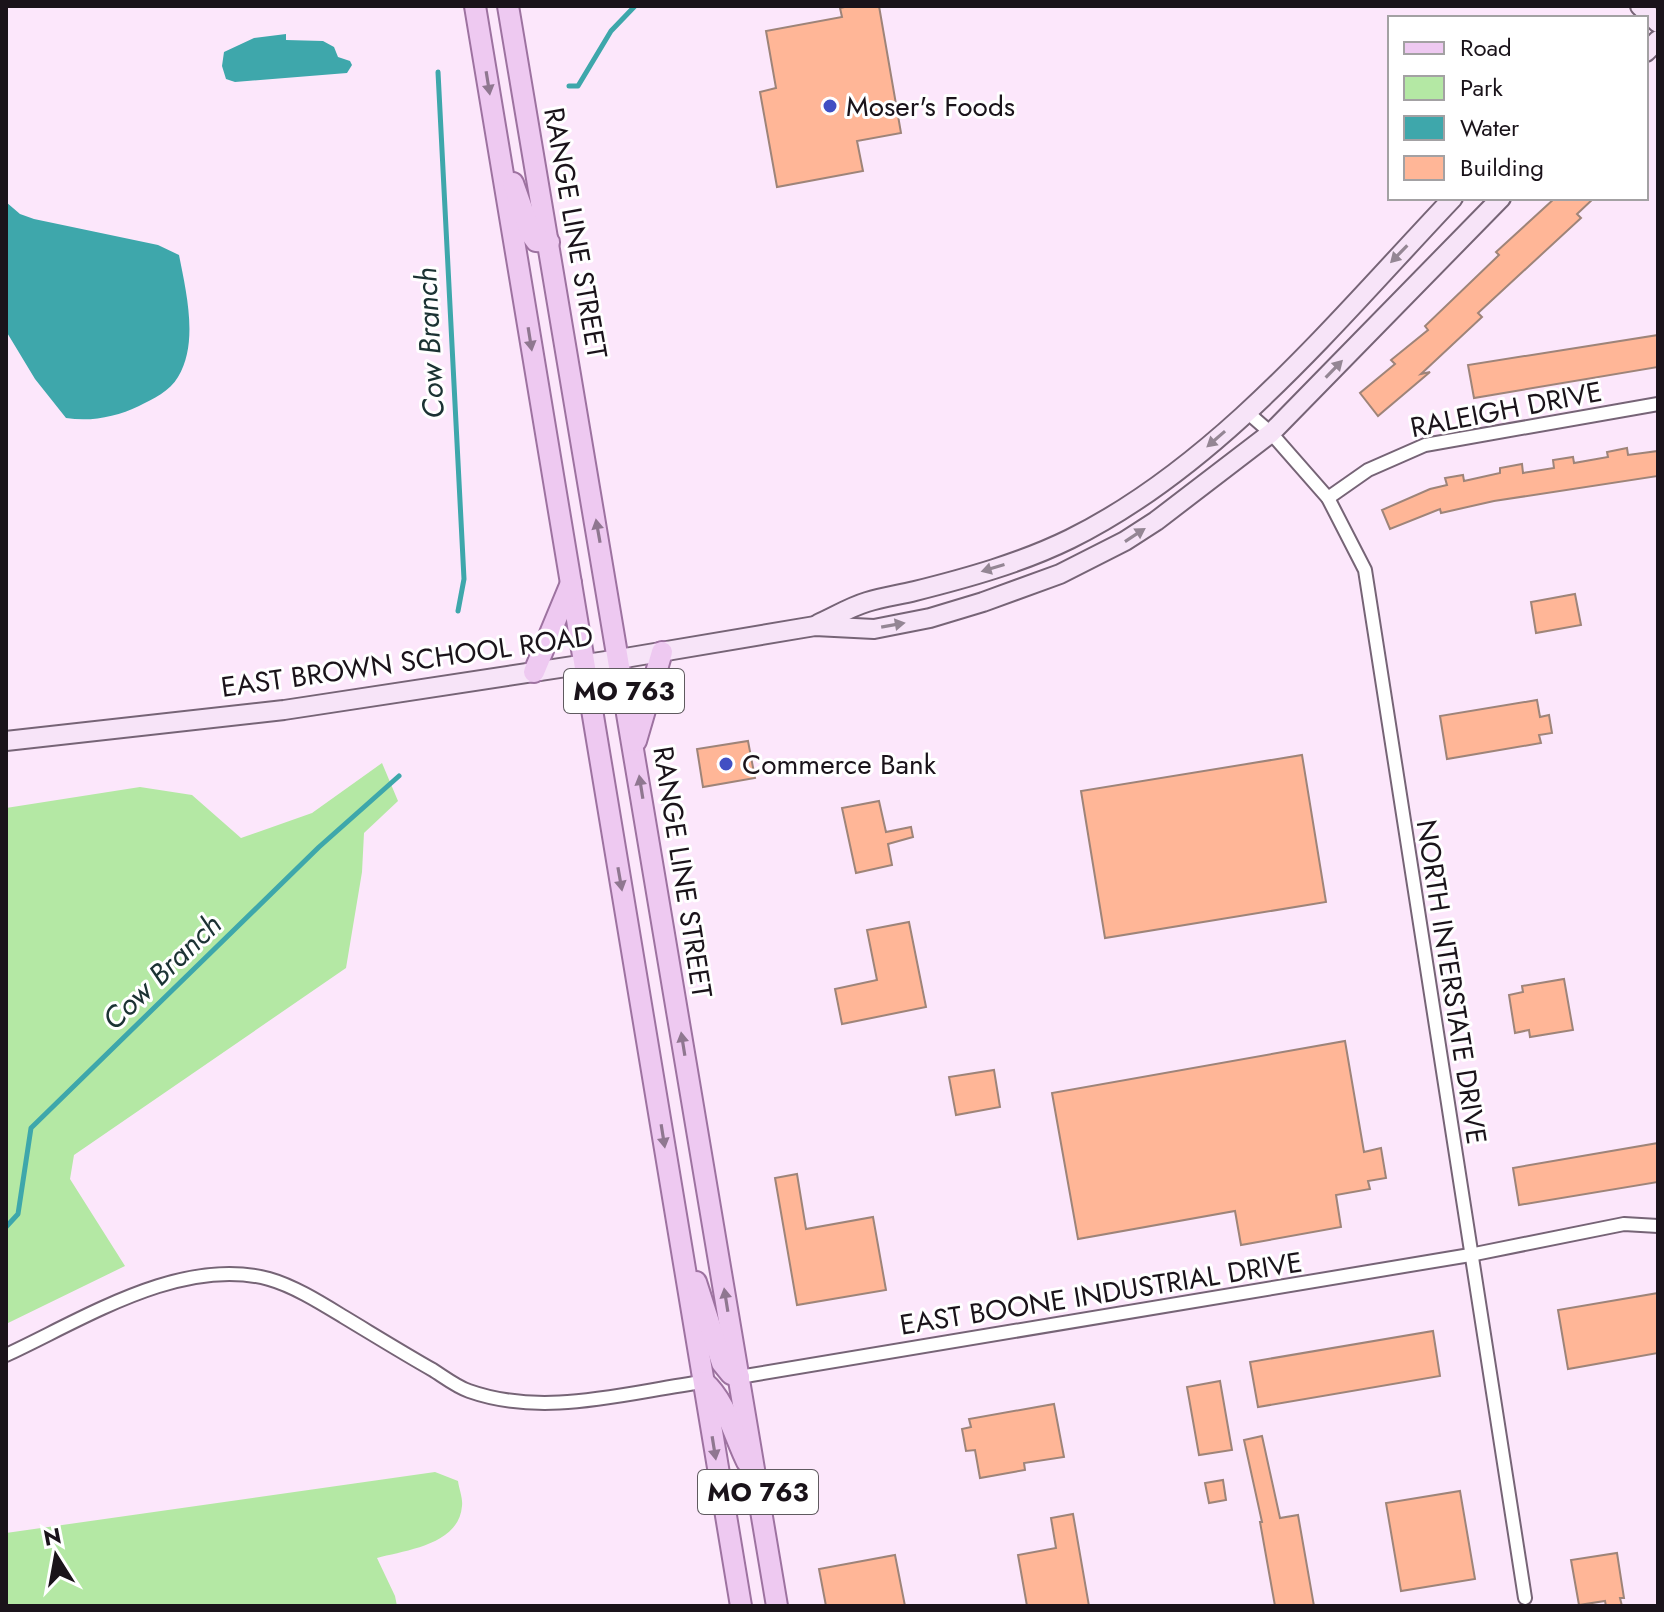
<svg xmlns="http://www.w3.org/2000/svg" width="1664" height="1612" font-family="Jost,sans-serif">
<rect width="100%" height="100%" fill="#fce7fb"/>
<g fill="#b4e8a4">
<path d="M382,763L398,801L364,833L362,872L346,968L74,1155L70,1179L125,1266L6,1324V808L140,787L192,795L241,838L312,813Z"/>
<path d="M435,1472L458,1481C459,1489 463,1498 462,1506C459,1545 406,1550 377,1558L395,1596L397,1606H6V1533Z"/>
</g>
<g fill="#3ea7ab">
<path d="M286,34V40L323,41L334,47L338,57L350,61L352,65L347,73L235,82L226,79L222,66L224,52L254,38Z"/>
<path d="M6,202L20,214L34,219L158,245L179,255C186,291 199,343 178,377C170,391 153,399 139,406C116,417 91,422 66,418L35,379L6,331Z"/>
</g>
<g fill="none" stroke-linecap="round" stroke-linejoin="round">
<g stroke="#3ea7ab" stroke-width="5">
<path d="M438,72L464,579L458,611"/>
<path d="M569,86H578L611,31L635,6"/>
<path d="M6,1227L18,1214L31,1128L319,847L399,776"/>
</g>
</g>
<g fill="#ffb697" stroke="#9e8479" stroke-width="2">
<path d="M849,6H879L901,133L857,141L863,171L777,187L760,92L776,88L766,31L842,17L840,8Z"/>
<path d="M1555,198H1594L1577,214L1581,218L1478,313L1482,317L1421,374L1430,372L1378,416L1360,393L1395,364L1391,360L1428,330L1425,326L1499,255L1496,252Z"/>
<path d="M1658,335V367L1474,398L1468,365Z"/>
<path d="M1627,448L1628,455L1658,451V476L1494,501L1441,513L1440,509L1390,529L1382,510L1430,489L1447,485L1445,478L1463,475L1464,481L1500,473V468L1522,464L1523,473L1554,468L1553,460L1573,457L1574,463L1608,457L1607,452Z"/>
<path d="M1575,594L1581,625L1536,633L1531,602Z"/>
<path d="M1537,700L1540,717L1549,715L1552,733L1539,735L1541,743L1447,759L1440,716Z"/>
<path d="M748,741L755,778L703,787L697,749Z"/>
<path d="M1302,755L1326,902L1105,938L1081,791Z"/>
<path d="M879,801L886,832L911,827L913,837L888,844L892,865L856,873L842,808Z"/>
<path d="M909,922L926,1007L842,1024L835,989L877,980L867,930Z"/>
<path d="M1564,979L1573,1030L1530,1037L1529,1030L1515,1033L1509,995L1523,992L1522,986Z"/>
<path d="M1345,1041L1364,1152L1381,1148L1386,1178L1368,1181L1370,1189L1336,1195L1341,1227L1241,1245L1235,1211L1078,1239L1052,1093Z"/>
<path d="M994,1070L1000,1107L956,1115L949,1077Z"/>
<path d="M1658,1143V1182L1519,1205L1513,1168Z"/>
<path d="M797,1174L806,1229L873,1217L886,1290L797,1305L775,1178Z"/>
<path d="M1658,1293V1353L1568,1369L1558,1310Z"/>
<path d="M1433,1331L1440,1376L1258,1407L1250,1362Z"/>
<path d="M1220,1381L1232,1450L1199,1455L1187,1387Z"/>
<path d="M1054,1404L1064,1457L1024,1463L1025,1470L980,1478L975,1450L966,1451L962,1429L971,1427L969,1419Z"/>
<path d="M1262,1436L1280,1518L1298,1515L1314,1606H1275L1260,1522H1262L1244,1440Z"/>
<path d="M1223,1480L1226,1500L1209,1503L1205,1483Z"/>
<path d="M1460,1491L1475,1579L1401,1591L1386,1503Z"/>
<path d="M1073,1514L1089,1606H1027L1018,1555L1056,1548L1051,1518Z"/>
<path d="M1617,1553L1624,1598H1620L1622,1606H1606L1605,1601L1579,1605L1571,1560Z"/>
<path d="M895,1555L905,1606H826L819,1569Z"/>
</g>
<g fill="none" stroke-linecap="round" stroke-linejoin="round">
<defs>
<g id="street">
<path d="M1247,412L1271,433L1328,498L1365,570L1525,1598"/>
<path d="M1328,498L1368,470L1425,445L1658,404"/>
<path d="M6,1355C82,1320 182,1255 269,1279C294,1286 321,1303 344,1317C374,1335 403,1353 433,1370C444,1377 457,1387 469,1391C545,1418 627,1392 703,1382"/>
<path d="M739,1377L1470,1255L1624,1224L1658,1226"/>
</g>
<g id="secondary">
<path d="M1640,6L1658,23"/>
<path d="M1646,52L1658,40"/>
<path d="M818,624C834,617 850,607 867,602C883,597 899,595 915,591C967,578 1021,563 1070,539C1220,465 1339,318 1453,198"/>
<path d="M6,741L284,710L619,659L815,626L874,629L930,618L983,602L1060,574L1125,541L1156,521L1271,433L1501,198"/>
</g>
<g id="primary">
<path d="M475,6L741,1606"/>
<path d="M508,6L777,1606"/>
<path d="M513,183L531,234L536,241L549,242"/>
<path d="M534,672L571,583"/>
<path d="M636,741L662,652"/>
<path d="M696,1282L722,1363L731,1374L739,1377"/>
<path d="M704,1382C726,1401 734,1436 747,1462"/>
</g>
</defs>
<use href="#street" stroke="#766476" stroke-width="16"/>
<use href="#secondary" stroke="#766476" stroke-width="22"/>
<use href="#primary" stroke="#9d72a0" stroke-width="24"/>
<use href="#street" stroke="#fff" stroke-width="12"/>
<use href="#secondary" stroke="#f7e4f8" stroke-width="18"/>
<use href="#primary" stroke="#eec9f1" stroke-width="20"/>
</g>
<defs><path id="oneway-solid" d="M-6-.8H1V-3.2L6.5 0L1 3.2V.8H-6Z" transform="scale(2)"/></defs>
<g fill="#8f7790">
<use href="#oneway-solid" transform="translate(488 83) rotate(81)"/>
<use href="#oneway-solid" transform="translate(530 339) rotate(81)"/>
<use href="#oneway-solid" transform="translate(598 531) rotate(-100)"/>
<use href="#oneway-solid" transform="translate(641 787) rotate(-99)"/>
<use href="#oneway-solid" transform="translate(620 879) rotate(80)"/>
<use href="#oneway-solid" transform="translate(683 1044) rotate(-99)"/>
<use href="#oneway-solid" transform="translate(663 1136) rotate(81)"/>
<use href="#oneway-solid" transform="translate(726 1300) rotate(-99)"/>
<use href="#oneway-solid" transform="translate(714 1448) rotate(81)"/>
</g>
<g fill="#948694">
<use href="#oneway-solid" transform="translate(1399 254) rotate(134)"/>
<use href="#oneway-solid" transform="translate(1334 369) rotate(-46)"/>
<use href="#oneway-solid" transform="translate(1216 439) rotate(139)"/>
<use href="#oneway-solid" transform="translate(1135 535) rotate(-33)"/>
<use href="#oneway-solid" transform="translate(993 568) rotate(163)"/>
<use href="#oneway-solid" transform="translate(893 625) rotate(-10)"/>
</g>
<g fill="#414fc3" stroke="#fff" stroke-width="3">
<circle cx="830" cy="106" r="8"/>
<circle cx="726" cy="764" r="8"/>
</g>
<g text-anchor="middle" stroke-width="6" stroke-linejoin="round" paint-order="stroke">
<g fill="#fff" stroke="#5f5a5f" stroke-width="2">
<rect x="564" y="669" width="120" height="44" rx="6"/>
<rect x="698" y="1470" width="120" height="44" rx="6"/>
</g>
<g font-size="26" font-weight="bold" fill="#1a131a">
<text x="624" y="700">MO 763</text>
<text x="758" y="1501">MO 763</text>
</g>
<g font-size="28" fill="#1a131a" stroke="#fff" text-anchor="start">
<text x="846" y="116">Moser's Foods</text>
<text x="742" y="774">Commerce Bank</text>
</g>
<g font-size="28" fill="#1a131a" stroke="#fff">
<text transform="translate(576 233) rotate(80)" y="10">RANGE LINE STREET</text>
<text transform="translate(1506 409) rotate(-11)" y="10">RALEIGH DRIVE</text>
<text transform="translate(407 661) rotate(-8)" y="10">EAST BROWN SCHOOL ROAD</text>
<text transform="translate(683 872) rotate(81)" y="10">RANGE LINE STREET</text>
<text transform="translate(1452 982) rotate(81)" y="10">NORTH INTERSTATE DRIVE</text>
<text transform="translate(1101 1293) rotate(-9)" y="10">EAST BOONE INDUSTRIAL DRIVE</text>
</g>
<g font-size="30" font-style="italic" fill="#1b3233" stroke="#fff">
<text transform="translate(430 343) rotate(-93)" y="10">Cow Branch</text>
<text transform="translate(162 972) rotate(-44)" y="10">Cow Branch</text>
</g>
</g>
<rect width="1664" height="1612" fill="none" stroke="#1a131a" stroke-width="16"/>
<rect x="1388" y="16" width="260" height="184" fill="#ffffff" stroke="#a3a1a3" stroke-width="2"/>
<rect x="1404" y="42" width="40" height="12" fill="#eec9f1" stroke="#a3a1a3" stroke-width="2"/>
<text x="1460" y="56" font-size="24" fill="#1a131a">Road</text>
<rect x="1404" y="76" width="40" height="24" fill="#b4e8a4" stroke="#a3a1a3" stroke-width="2"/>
<text x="1460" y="96" font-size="24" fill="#1a131a">Park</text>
<rect x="1404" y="116" width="40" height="24" fill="#3ea7ab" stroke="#a3a1a3" stroke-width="2"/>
<text x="1460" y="136" font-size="24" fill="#1a131a">Water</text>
<rect x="1404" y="156" width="40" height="24" fill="#ffb697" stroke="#a3a1a3" stroke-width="2"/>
<text x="1460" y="176" font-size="24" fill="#1a131a">Building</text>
<g transform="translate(56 1556) rotate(349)" stroke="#ffffff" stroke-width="6" paint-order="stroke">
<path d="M0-6L14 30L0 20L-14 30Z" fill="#1a131a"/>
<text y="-12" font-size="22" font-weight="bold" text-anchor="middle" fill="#1a131a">N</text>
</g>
</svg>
